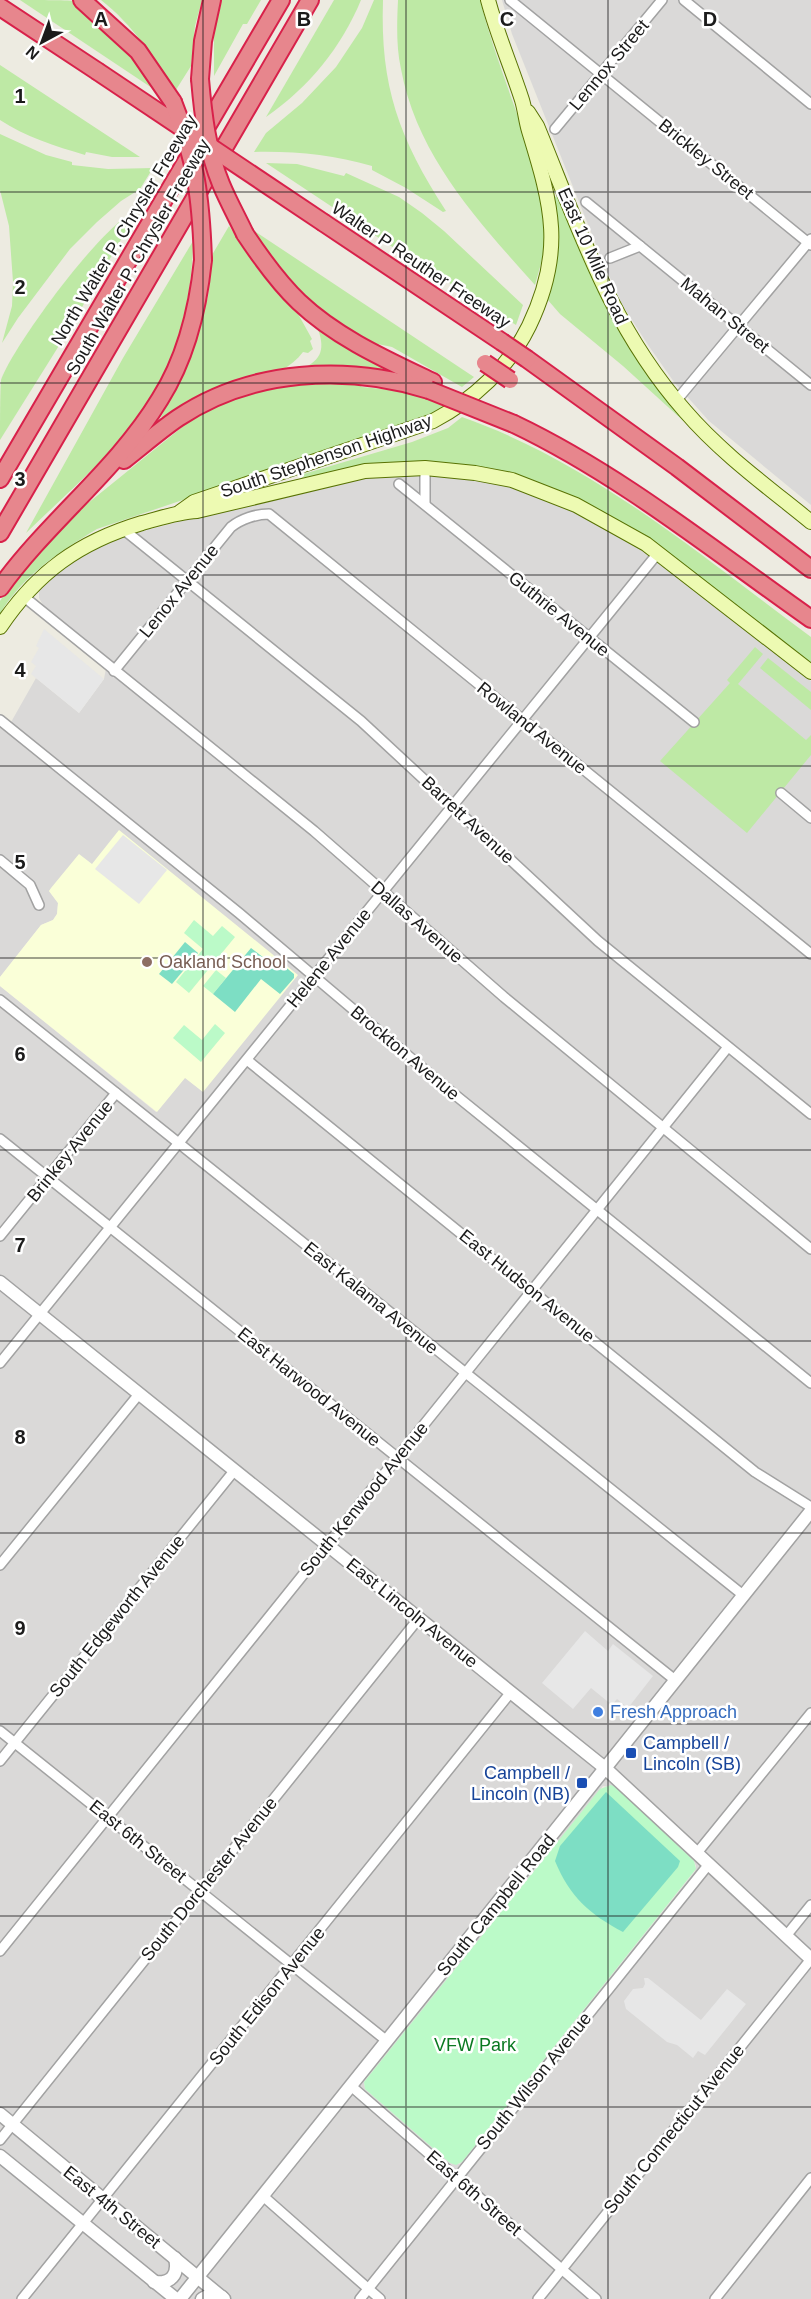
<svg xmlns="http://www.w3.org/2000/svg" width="811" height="2299" font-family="Arial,sans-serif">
<rect width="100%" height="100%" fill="#edebe1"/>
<g fill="#dad9d8" fill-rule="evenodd">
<path d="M502,0H811V505L709,421L674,382L648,345L623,306L605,267L512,34Z"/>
<path d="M447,474L502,484L545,497L596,521L638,544L811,681V2299H0V986L156,1112L185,1077L203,1092L91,864L49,891L58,903L57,914L53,920L41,925L0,977V727L6,731L36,678L79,713L104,679L108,658L43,605L39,598V591L43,584L61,567L88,551L117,538L197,517L372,476ZM603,1786L617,1788L694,1861L696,1866L695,1871L462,2162L459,2164L450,2163L365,2089L364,2082Z"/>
</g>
<path fill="#faffd8" d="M119,830L298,975L203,1092L185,1078L157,1112L0,986V977L41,925L53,920L57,914L58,903L49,891L51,888L79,854L92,864Z"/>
<g fill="#bee9a5">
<path d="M20,0C32,0 66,0 75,1C102,15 137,63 152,88Z"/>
<path d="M101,0H202L195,26L191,66L174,93C156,59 132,24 101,0Z"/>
<path d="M222,0H261L247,24H243L214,76V34Z"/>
<path d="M334,0H361C341,48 309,87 266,117Z"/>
<path d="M374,0H383C380,87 399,138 446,211L443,212L406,188L372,170V166C333,155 295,151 254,152L266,133L302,103L336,67L362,28Z"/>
<path d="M398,0H480C491,43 507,85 522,128C533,161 545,194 545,231C546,249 540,267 535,285C478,221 417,156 401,69C396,47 397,22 398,0Z"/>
<path d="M0,65L140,157H112L86,152L85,155C55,146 26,137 0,120Z"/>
<path d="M0,134L46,155L72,162V165L108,169L153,168L140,189L121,201L97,222L70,249L18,318L2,343L12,306L13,282L9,226L0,190Z"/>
<path d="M266,163L297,164L344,176L346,173L399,197L422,213L444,231L523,305L516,325L397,250Z"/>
<path d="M559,196C578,242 595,288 620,331C642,369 673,403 701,437L623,366L560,314L547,299L558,229L555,197Z"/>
<path d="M138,210L70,328L0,440C0,426 0,392 1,380C12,347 106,219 138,210Z"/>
<path d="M229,226L260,272L297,312L312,339L310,341L313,349L308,353L303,352C281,381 235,386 202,398C189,402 177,410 165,417H161L179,381L196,339L208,297L212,255Z"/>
<path d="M250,228L474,377L462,387L392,347L368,342L320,310L294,287L274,263Z"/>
<path d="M193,241C192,304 176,367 138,418C106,460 64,496 26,533L123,358Z"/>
<path d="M318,329L352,351L388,369L387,373L298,371C320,361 326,352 318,329Z"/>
<path d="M325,381L356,382L362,387L392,390L419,396L446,406L422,419L97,529C59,552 23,575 0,614V601L20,572L77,512L186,424L220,403L255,392Z"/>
<path d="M462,417C593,463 701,556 811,637V664L645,535L597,509L547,486L497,471L424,461L367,464L302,478L300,475L412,442L448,428Z"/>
<path d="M755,647L763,654L738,684L806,740L811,735V755L747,833L660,761L730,683L727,680Z"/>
<path d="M768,658L811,692V710L760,668Z"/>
</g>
<g fill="#bbfac8">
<path d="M194,920L213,936L222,926L235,937L189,993L176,982L203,949L184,933Z"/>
<path d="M216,970L226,978L213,994L203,986Z"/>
<path d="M215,1024L225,1033L201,1062L173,1038L184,1025L202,1040Z"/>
<path d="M611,1785L617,1788L694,1861L696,1869L462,2162L456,2165L450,2163L365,2089L364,2082L600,1789Z"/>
</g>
<g fill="#7ddec4">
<path d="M185,942L198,953L172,984L159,974Z"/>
<path d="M251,948L268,961L273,957L294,974V978L280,994L261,979L235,1012L213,994Z"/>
<path d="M606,1792L680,1861L678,1867L623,1932C589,1914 570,1897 555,1861L560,1846Z"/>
</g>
<g fill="#e7e7e7">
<path d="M44,629L104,679L79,713L31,674L36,666L31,662L39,648L36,646Z"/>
<path d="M123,835L167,870L139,904L95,869Z"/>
<path d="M585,1631L608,1651L613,1644L653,1676L628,1708L617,1699L612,1705L591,1688L573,1709L542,1683Z"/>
<path d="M644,1978H648L701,2020L727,1989L746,2004L705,2055L698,2051L693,2058L677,2045L667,2042L626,2009L624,2001L633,1989L643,1988L645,1984Z"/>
</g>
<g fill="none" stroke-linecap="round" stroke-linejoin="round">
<defs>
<g id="minor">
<path d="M510,0L811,245"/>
<path d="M684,0L811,104"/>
<path d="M555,129L662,0"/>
<path d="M586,202L811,385"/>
<path d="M610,258L640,246"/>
<path d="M676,401L811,239"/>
<path d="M399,484L694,722"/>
<path d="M425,504V468"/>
<path d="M123,529L361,721L598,941L811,1114"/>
<path d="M23,596L314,831L504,997L811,1249"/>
<path d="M114,671L231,527C241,519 256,514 269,514L811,954"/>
<path d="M0,720L239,913L438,1081L811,1383"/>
<path d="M781,793L811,818"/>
<path d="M0,860L30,885L39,905"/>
<path d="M0,1000L743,1595"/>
<path d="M247,1060L755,1472L811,1507"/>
<path d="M0,1139L675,1680"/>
<path d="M0,1236L116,1093"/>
<path d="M0,1363L658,553"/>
<path d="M0,1565L139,1394"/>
<path d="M0,1731L387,2041"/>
<path d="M0,1761L234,1471"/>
<path d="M697,1853L811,1713"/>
<path d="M786,1936L811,1905"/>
<path d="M0,1951L728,1047"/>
<path d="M351,2086L596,2299"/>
<path d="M0,2140L419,1618"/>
<path d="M263,2196L380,2299"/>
<path d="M22,2299L511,1692"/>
<path d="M360,2299L709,1864"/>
<path d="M538,2299L811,1959"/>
<path d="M715,2299L811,2178"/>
</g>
<g id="tertiary">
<path d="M0,1282L605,1768L811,1959"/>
<path d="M0,2114L224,2299"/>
<path d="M0,2156L176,2299"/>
<path d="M154,2282C171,2284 179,2275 175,2258"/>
<path d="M180,2299L811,1511"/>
<path d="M202,2299L209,2295L222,2297"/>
</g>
<g id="secondary">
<path d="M528,112L537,126C579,228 610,326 685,411C721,453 768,487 811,522"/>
<path d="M180,512L194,502L433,421C473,400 509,367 529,326C565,251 552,206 529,131C526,121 525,110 522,100C511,66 497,34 488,0"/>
<path d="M0,627C37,572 79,542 142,523C161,518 178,512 197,511L365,471L425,468L475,473L512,480L576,505L646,544L811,672"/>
</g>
<g id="motorway">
<path d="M82,0L138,51L173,102"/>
<path d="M0,7L97,71"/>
<path d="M200,79L203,41L212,0"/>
<path d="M324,223L502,342"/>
<path d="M245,234C261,258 278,282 299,302C337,338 387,360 433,382"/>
<path d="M527,359L677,467L811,569"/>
<path d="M514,424C621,475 714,551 811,619"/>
<path d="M124,460C142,446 159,431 178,418C251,369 347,364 429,390"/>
<path d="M0,479L281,0"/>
<path d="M0,533L310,0"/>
<path d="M0,588C48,521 117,470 160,399C186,358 198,308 203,260"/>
</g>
</defs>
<use href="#minor" stroke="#a2a2a2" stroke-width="12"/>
<use href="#tertiary" stroke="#a2a2a2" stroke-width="15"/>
<use href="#secondary" stroke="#587203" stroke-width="16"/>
<use href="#motorway" stroke="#d8214a" stroke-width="20"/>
<use href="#minor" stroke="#fff" stroke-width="9"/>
<use href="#tertiary" stroke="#fff" stroke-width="12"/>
<use href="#secondary" stroke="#edfab2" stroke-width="14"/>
<use href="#motorway" stroke="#e7868d" stroke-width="16"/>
<defs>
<g id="motorway-bridge">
<path d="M97,71L324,223"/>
<path d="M200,79C203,114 207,150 221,184C228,201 237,217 245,234"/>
<path d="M173,102C196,159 201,199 203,260"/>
<path d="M502,342L527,359"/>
<path d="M485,363L510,380"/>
<path d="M429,390L514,424"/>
</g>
</defs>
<use href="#motorway-bridge" stroke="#d8214a" stroke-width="20" stroke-linecap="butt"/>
<use href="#motorway-bridge" stroke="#e7868d" stroke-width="16"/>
</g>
<path fill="none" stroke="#1b1b1b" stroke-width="1.5" stroke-opacity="0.55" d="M203,0V2299M406,0V2299M608,0V2299M0,192H811M0,383H811M0,575H811M0,766H811M0,958H811M0,1150H811M0,1341H811M0,1533H811M0,1724H811M0,1916H811M0,2107H811"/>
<circle fill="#8d6e63" stroke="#fff" stroke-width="2" cx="147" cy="962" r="6"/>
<circle fill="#3f7fe0" stroke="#fff" stroke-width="2" cx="598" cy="1712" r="6"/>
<g fill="#1a4fb4" stroke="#fff" stroke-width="2">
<rect x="625" y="1747" width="12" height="12" rx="3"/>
<rect x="576" y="1777" width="12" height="12" rx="3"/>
</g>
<g text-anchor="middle" stroke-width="5" stroke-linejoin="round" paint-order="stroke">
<g font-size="18" fill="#1b1b1b" stroke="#fff">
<text transform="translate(609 65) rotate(-50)" y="6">Lennox Street</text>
<text transform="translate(706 159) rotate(39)" y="6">Brickley Street</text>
<text transform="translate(124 230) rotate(-59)" y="6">North Walter P. Chrysler Freeway</text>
<text transform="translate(593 256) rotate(66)" y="6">East 10 Mile Road</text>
<text transform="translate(138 257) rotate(-60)" y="6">South Walter P. Chrysler Freeway</text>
<text transform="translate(421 265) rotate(34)" y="6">Walter P Reuther Freeway</text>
<text transform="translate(725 315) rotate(39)" y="6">Mahan Street</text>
<text transform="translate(326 456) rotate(-19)" y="6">South Stephenson Highway</text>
<text transform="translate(179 591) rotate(-51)" y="6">Lenox Avenue</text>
<text transform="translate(559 614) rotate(39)" y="6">Guthrie Avenue</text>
<text transform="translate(532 728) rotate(39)" y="6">Rowland Avenue</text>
<text transform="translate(468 820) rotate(43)" y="6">Barrett Avenue</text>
<text transform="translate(417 922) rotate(41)" y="6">Dallas Avenue</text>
<text transform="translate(329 958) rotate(-51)" y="6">Helene Avenue</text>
<text transform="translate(405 1053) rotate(40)" y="6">Brockton Avenue</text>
<text transform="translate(70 1151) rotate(-51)" y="6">Brinkey Avenue</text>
<text transform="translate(527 1286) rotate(39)" y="6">East Hudson Avenue</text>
<text transform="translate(371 1298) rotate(39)" y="6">East Kalama Avenue</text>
<text transform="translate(309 1387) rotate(39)" y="6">East Harwood Avenue</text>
<text transform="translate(364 1499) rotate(-51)" y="6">South Kenwood Avenue</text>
<text transform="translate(412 1613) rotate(39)" y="6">East Lincoln Avenue</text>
<text transform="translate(117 1616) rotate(-51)" y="6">South Edgeworth Avenue</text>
<text transform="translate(138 1841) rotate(39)" y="6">East 6th Street</text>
<text transform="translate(209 1879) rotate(-51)" y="6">South Dorchester Avenue</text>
<text transform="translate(496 1905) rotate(-51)" y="6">South Campbell Road</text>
<text transform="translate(267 1996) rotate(-51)" y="6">South Edison Avenue</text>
<text transform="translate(534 2081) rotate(-51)" y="6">South Wilson Avenue</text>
<text transform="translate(674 2129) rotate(-51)" y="6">South Connecticut Avenue</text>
<text transform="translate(474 2193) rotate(41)" y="6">East 6th Street</text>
<text transform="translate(112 2207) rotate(39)" y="6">East 4th Street</text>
</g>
<g font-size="18" fill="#785e54" stroke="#fff" text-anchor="start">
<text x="159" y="968">Oakland School</text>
</g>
<g font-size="18" fill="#366cbe" stroke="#fff" text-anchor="start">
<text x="610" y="1718">Fresh Approach</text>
</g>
<g font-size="18" fill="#164399" stroke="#fff" text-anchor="start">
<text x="643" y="1749">Campbell /<tspan x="643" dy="21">Lincoln (SB)</tspan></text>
<text x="570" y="1779" text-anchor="end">Campbell /<tspan x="570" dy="21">Lincoln (NB)</tspan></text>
</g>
<g font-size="18" fill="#0a7921" stroke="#fff">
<text x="475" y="2051">VFW Park</text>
</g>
</g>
<g font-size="20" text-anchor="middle" font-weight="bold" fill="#1b1b1b" stroke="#fff" stroke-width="5" stroke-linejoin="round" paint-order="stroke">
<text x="101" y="26">A</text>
<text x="304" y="26">B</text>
<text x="507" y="26">C</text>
<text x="710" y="26">D</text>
<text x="20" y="103">1</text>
<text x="20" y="294">2</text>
<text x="20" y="486">3</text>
<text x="20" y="677">4</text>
<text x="20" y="869">5</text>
<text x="20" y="1061">6</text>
<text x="20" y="1252">7</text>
<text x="20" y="1444">8</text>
<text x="20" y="1635">9</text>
</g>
<g transform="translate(42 42) rotate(221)" stroke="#ffffff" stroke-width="4.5" paint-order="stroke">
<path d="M0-4.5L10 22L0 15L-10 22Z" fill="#1b1b1b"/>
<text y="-9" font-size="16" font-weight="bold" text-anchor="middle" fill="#1b1b1b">N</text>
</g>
</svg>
